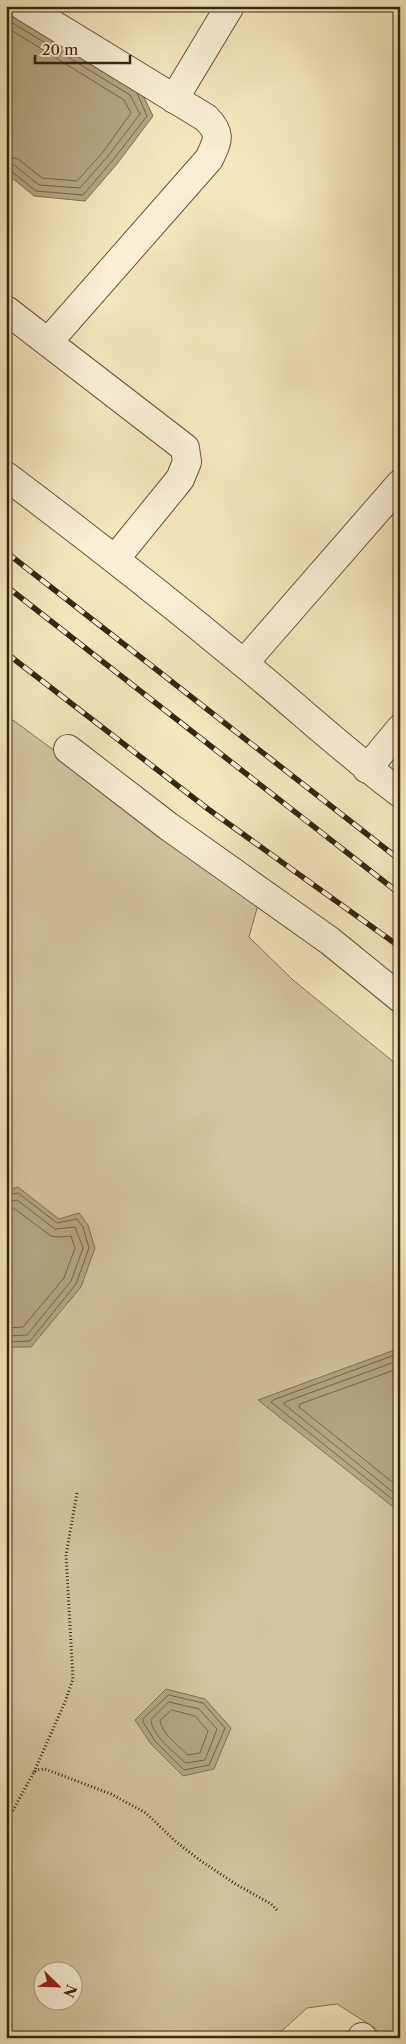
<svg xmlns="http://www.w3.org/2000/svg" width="406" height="2044" font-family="'Libre Caslon Text',serif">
<rect width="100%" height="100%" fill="#f4e6bd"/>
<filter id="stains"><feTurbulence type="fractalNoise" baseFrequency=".004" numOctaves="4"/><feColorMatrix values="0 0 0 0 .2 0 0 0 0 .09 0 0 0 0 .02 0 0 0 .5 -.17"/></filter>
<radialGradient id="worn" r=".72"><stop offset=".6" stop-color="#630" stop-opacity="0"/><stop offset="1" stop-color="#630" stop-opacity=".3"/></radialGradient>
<path fill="#d4c5a0" stroke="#867658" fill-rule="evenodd" d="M6,715L259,901L249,937L293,980L400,1067V2038H382L375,2028L337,2004L307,2008L274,2038H6ZM42,1972H72V2002H42Z"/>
<g fill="#b4a582" stroke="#827254">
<path d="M6,6L139,87L153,116L117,164L85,201L34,196L6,173Z"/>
<path d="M18,1187L59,1219L79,1213L88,1225L95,1248L81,1287L31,1347H6V1191Z"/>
<path d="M400,1348V1504L392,1506L258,1400Z"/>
<path d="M166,1689L205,1699L231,1728L214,1769L183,1776L151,1744L135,1720Z"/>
</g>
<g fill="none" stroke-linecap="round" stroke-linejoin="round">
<g stroke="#766649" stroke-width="1">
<path d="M6,19L130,95L140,114L108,156L80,188L39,185L14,165L6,163"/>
<path d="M6,27L124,100L131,113L103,152L77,181L42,178L18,159L6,156"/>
<path d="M6,170L11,171L36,191L83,195L113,160L147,116L137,93"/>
<path d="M6,1195L18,1193L57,1223L77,1219L83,1227L89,1248L76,1284L30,1341L6,1342"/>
<path d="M6,1202L17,1200L55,1229L75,1227L83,1248L71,1281L27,1335L6,1336"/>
<path d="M6,1209H15L51,1236L59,1237L71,1236L75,1248L64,1278L23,1327L6,1328"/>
<path d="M400,1353L273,1400L271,1402L392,1499H400"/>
<path d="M400,1360L285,1402L284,1404L394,1493H400"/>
<path d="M400,1368L300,1404L299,1407L396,1485H400"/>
<path d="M169,1695L203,1703L225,1728L209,1765L184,1770L155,1741L143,1722V1719Z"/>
<path d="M169,1702L199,1709L217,1729L205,1760L186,1763C175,1753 152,1736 151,1720Z"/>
<path d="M172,1710L195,1716L208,1731L200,1753L188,1755C179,1746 162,1734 160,1721Z"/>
</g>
<defs>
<g id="minor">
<path d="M23,6L206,118C222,134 218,140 209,159L49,341"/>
<path d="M174,99L230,6"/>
<path d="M6,310L185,448L187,462L180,479L115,559"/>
<path d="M6,476C86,536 165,598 242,662C295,705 345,752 400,793"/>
<path d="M244,663L400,484"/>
<path d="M68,749L168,826L330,941L400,998"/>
<path d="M367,769L400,729"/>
<path d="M362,2038V2037"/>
</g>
</defs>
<use href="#minor" stroke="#66563b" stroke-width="30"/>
<g stroke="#372610" stroke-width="3" stroke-dasharray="1 2.5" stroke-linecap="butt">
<path d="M34,1772L65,1702L73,1679L66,1555L77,1493"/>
<path d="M6,1823L34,1772L37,1770L45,1769L111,1794L146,1813L175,1841L201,1861L234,1883L271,1904L277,1910"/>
</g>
<use href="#minor" stroke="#f8efd4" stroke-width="28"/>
<defs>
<g id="rail">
<path d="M6,552L400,860"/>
<path d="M6,586L400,894"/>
<path d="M6,653L208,809L400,947"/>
</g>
</defs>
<use href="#rail" stroke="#372610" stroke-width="5.5"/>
<use href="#rail" stroke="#f8efd4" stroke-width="4" stroke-dasharray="11" stroke-linecap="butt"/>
</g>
<rect width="406" height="2044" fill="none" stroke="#f4e6bd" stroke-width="25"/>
<rect x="8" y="8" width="391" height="2029" fill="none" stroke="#372610" stroke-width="2.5"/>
<rect x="12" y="12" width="381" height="2019" fill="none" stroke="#372610"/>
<g transform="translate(58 1986) rotate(113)"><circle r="24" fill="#f8efd4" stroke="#ab9f86"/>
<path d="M0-4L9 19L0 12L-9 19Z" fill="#8f2418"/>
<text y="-8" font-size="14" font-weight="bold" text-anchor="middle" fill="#372610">N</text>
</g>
<path d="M35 55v8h95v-8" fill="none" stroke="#372610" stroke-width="2.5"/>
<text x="42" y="55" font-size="15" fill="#372610" stroke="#f8efd4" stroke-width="4" paint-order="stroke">20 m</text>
<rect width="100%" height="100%" filter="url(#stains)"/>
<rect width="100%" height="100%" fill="url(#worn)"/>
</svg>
